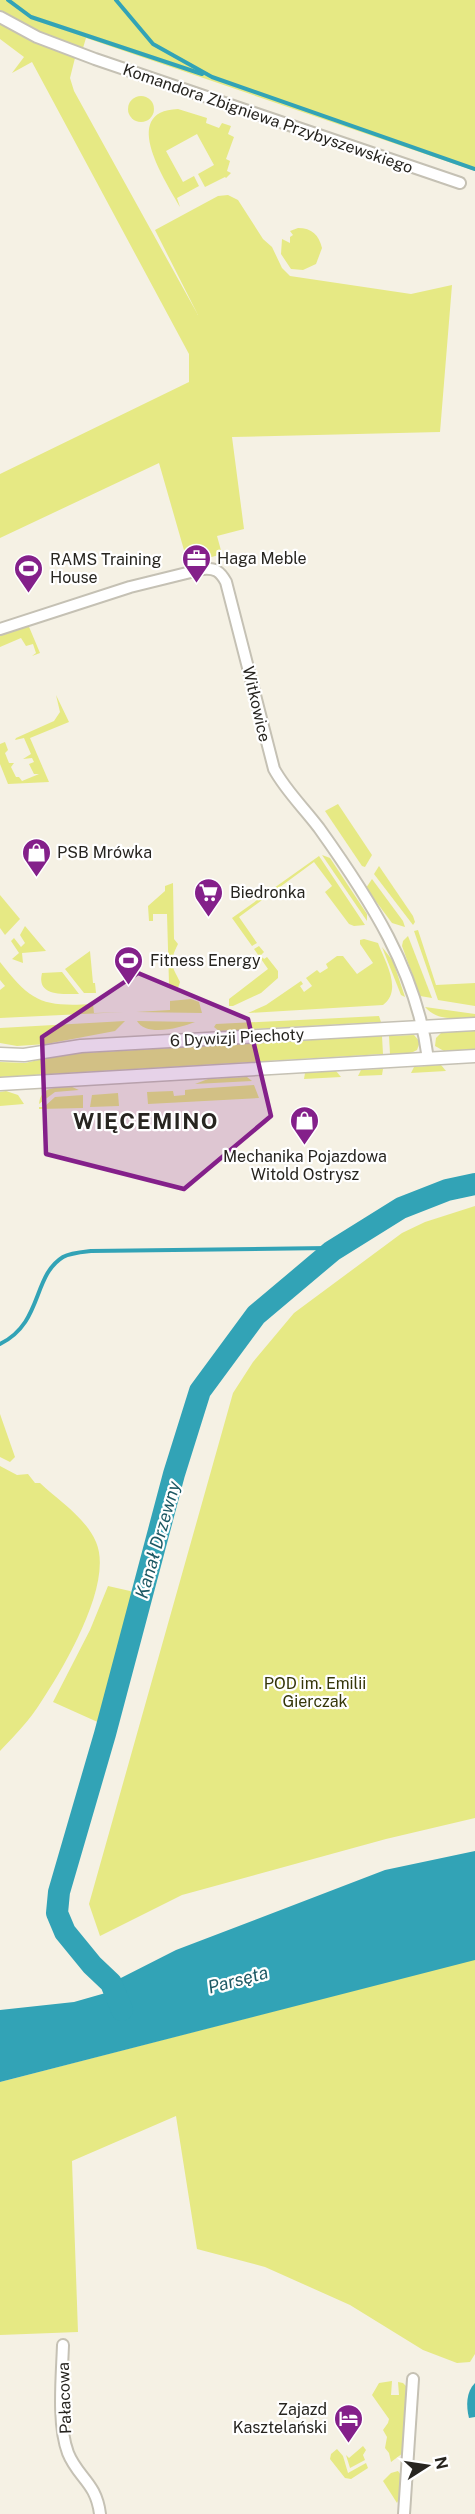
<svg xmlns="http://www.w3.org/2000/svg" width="475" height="2514" font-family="'Public Sans',sans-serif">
<rect width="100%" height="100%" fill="#f5f1e4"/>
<g fill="#e6e984">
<path d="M0,0H475V171L86,38L83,48C53,38 26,27 0,10Z"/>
<path d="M0,24L35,42L75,58L70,78L74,91L198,315L155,230L218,196L228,195L238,200L263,239L272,247L282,268L290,276L411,294L452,285L440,432L232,437L244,529L217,536L222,554L188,564L159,463L0,538V474L189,382V354L32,62L12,73L24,57L0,39Z"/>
<circle cx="141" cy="109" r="13"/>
<path d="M178,109L207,118L206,123L219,128L222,123L231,126L228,134L234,137L226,159L230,161L227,171L231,173L226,178L225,177L205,187L198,174L214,165L197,134L166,151L183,182L194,176L199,186L177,198L180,207C167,183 118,111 178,109Z"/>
<path d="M298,228C312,228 319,235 322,248L316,264L303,270L291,269L281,254L282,239L290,243V237L293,235L290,231Z"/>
<path d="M27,622L40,653L32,656L36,653L33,644L26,646L21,638L0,647V633Z"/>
<path d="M56,695L69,722L30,738L49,782L8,784L0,764V744L5,742L8,750L5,753L9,763H14L11,767L16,777H19L22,781L39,774H34L29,764L34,762L32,758L23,759L31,754L24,738L15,740L16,738L54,721L60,712Z"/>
<path d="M338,804L372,855L365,867L362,866L325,811Z"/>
<path d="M322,855L330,858L367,914V921Z"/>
<path d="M319,856L365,925L354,926L349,924L325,892L332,886L314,862L239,917L257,943L252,946L232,918Z"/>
<path d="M379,866L413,916L415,922L413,925L374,874Z"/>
<path d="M372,879L403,921L405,927L392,923L366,888Z"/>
<path d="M173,883L174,939L178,944C168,964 172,965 180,982L178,988L174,989L167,985L169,984L167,914H153V921H149L148,906L165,891V886Z"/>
<path d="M0,895L20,919L5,935L0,928Z"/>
<path d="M25,926L46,951L22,953L23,963L12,959L19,953L11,941L14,938L21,947L25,943L20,935Z"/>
<path d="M418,930L436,985L475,983V1006L438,1000L414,931Z"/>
<path d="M408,936L432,998L420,996L402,946L403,941Z"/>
<path d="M364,939L378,943C385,962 403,990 383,1005L248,1013L266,1005L301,981L303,984L300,986L304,992L312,986L306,978L317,970L320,973L328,968L326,964L337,956H343L357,974L373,963L360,944V940Z"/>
<path d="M259,946L264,952L261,955L264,959L267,957L278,971V978L261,993L233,1006H229V999L268,969L254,949Z"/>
<path d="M382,947L393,961L405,997L401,995Z"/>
<path d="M90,951L93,983H95L96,993H84L65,969Z"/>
<path d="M0,962C31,1002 42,1007 93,1004L94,1013L124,1012L0,1018V990L5,986L0,980Z"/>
<path d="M62,972L79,994C64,994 36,997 42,973Z"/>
<path d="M191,999L199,1002L202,1013L136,1012L170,1010V1001Z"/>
<path d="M425,1007L475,1014V1017C457,1018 438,1022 425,1007Z"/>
<path d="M379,1016L381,1022L219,1031L214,1027L216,1024Z"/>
<path d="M125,1021L115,1031L46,1044L17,1046L0,1043V1028Z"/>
<path d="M137,1021L195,1022C180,1028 146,1037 137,1021Z"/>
<path d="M475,1031V1049L444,1051L435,1046L436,1038L442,1032Z"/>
<path d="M414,1035L420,1042L417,1050L411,1053L390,1054L389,1036Z"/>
<path d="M382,1036L383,1054L0,1077V1062L25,1063L65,1054Z"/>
<path d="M441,1065L446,1071L411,1073L414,1067Z"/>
<path d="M383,1069L382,1075L358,1076L361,1070Z"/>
<path d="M336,1071L341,1077L304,1079L305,1073Z"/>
<path d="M247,1077L252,1081L195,1084L208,1079Z"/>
<path d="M254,1085L259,1098L148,1104L147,1092L173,1091L174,1096L185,1095V1090L194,1089Z"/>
<path d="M72,1087L79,1090L55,1092L39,1104C41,1085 57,1088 72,1087Z"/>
<path d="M6,1091L18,1095L24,1104L0,1106V1092Z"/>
<path d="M118,1093L119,1106L90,1107L92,1095Z"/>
<path d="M83,1095V1108L39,1109V1107H44L55,1097Z"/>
<path d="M475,1206V1818L386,1839L182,1895L100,1936L89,1904L233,1393L253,1362L294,1313L402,1233L425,1222Z"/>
<path d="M0,1414L15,1457L10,1462L0,1457Z"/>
<path d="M0,1466L17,1475L28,1474L35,1483H40C58,1500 86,1518 96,1542C114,1583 64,1667 41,1702C30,1720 15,1735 0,1751Z"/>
<path d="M108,1586L130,1591L135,1595L102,1724L53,1702L90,1630Z"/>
<path d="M475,1959V2354L470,2362L457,2363L423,2350L350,2305L265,2267L197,2249L176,2116L72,2161L78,2332L0,2335V2082Z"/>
<path d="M392,2381L391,2395H399L398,2382L403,2383L406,2386L403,2453L391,2462L389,2453L385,2448L387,2437L383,2430L388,2423L389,2419L372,2395L379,2383Z"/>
<path d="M363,2446L366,2450L363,2455L365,2460L350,2468L346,2455L349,2458Z"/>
<path d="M337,2449L343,2456L348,2473L366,2463L368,2468L351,2479L345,2478L330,2459L331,2454Z"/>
<path d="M398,2471L401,2475L400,2497L397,2503L383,2481L391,2473Z"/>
</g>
<g fill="#32a3b6">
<path d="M475,1851V1960L0,2082V2010L74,2002L109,1992L111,1983L176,1950L385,1870Z"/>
<path d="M475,2383V2417L469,2418C466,2406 466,2392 475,2383Z"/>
</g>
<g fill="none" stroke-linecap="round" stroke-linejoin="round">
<g stroke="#32a3b6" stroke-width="4">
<path d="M8,0L31,17L202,74"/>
<path d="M116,0L153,44L212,77L475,169"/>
<path d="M0,1344C43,1323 32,1276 63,1257C70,1253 82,1252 91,1251L328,1248L332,1251"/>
</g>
<path stroke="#32a3b6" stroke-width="22" d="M122,2010L111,1983L92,1965L65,1932L57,1913L59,1892L105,1734L174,1474L200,1391L256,1315L332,1251L401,1208L447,1190L475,1184"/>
<defs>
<g id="minor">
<path d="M0,17L37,37L95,59L460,183"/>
<path d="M0,629L130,587L203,569C215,568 220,571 226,582L274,769C286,791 304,808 319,828C369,898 417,971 428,1059"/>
<path d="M63,2345C62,2376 57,2424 68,2453C78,2478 96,2482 100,2514"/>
<path d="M404,2514L413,2379"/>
</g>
<g id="tertiary">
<path d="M0,1054L24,1055L81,1046L475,1024"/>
<path d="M0,1084L475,1056"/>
</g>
</defs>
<use href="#minor" stroke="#c5c1b4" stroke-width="14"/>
<use href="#tertiary" stroke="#c5c1b4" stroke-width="15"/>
<use href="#minor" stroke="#fff" stroke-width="10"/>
<use href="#tertiary" stroke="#fff" stroke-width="12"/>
</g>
<path fill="#84208a" fill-opacity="0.2" stroke="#84208a" stroke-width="4.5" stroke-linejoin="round" d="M138,973L248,1019L271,1116L184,1189L46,1154L42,1037Z"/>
<defs>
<symbol id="office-pin" viewBox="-11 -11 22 30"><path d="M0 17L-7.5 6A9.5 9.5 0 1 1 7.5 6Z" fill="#84208a" stroke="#fff"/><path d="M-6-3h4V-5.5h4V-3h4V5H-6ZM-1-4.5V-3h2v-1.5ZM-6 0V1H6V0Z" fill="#fff"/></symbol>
<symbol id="stadium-pin" viewBox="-11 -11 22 30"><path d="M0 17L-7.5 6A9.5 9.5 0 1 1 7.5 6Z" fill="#84208a" stroke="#fff"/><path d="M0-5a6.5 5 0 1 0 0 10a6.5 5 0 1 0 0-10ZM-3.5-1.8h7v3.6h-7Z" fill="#fff"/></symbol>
<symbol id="shop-pin" viewBox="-11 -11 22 30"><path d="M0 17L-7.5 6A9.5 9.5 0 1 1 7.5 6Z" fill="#84208a" stroke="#fff"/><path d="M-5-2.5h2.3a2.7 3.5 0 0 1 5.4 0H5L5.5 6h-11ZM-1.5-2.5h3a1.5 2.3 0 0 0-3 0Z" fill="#fff"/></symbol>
<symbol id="supermarket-pin" viewBox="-11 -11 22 30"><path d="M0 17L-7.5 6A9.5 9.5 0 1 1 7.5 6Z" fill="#84208a" stroke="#fff"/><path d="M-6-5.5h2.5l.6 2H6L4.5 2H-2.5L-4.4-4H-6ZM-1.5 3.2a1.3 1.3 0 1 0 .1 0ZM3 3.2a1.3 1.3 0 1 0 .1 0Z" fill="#fff"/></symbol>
<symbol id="hotel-pin" viewBox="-11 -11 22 30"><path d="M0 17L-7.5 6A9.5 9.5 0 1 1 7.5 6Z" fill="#84208a" stroke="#fff"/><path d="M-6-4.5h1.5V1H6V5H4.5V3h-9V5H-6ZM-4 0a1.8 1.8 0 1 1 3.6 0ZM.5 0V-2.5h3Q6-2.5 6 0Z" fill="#fff"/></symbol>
</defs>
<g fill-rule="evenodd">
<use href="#office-pin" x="180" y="542" width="33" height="45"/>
<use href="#stadium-pin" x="12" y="552" width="33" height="45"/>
<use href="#shop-pin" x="20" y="836" width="33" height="45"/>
<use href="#supermarket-pin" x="192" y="876" width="33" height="45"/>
<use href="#stadium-pin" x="112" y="944" width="33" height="45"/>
<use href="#shop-pin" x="288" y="1104" width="33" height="45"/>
<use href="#hotel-pin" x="332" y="2402" width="33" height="45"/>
</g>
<g text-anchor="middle" stroke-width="4.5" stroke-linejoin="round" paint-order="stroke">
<g font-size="16" fill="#272520" stroke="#fff">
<text transform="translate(268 118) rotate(19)" y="6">Komandora Zbigniewa Przybyszewskiego</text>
<text transform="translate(257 704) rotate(77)" y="6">Witkowice</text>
<text transform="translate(237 1037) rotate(-3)" y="6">6 Dywizji Piechoty</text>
<text transform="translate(64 2398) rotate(-92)" y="6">Pałacowa</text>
</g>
<g font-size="16" fill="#272520" stroke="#fff" text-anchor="start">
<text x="217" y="564">Haga Meble</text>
<text x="50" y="565">RAMS Training<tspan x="50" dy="18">House</tspan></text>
<text x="57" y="858">PSB Mrówka</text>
<text x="230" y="898">Biedronka</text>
<text x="150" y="966">Fitness Energy</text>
<text x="305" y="1162" text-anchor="middle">Mechanika Pojazdowa<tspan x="305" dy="18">Witold Ostrysz</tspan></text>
<text x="327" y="2415" text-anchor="end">Zajazd<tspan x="327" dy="18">Kasztelański</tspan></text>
</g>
<g font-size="16" fill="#36370a" stroke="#fff">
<text x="315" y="1689">POD im. Emilii<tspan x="315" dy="18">Gierczak</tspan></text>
</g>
<g font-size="18" font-style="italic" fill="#1d5964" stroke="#fff">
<text transform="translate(158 1540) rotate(-74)" y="6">Kanał Drzewny</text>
<text transform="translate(238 1980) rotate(-15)" y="6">Parsęta</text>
</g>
<g font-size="22" font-weight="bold" letter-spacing="1.5" fill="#272520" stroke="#fff">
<text x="146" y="1129">WIĘCEMINO</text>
</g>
</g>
<g transform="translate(427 2466) rotate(78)" stroke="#ffffff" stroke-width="4.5" paint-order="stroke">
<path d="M0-4.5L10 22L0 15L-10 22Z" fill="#272520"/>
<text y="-9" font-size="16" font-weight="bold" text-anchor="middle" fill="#272520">N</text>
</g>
</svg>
